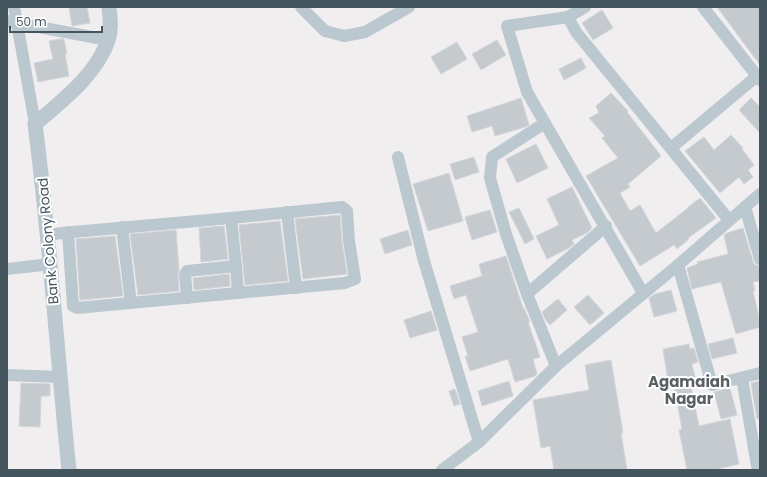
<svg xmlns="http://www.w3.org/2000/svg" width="767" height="477" font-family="Poppins,sans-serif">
<rect width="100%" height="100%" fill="#f1eeef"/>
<g fill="#c5cacf" stroke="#d2d5db">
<path d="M69,7H87L90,23L72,26Z"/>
<path d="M717,7H760V65Z"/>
<path d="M602,10L613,28L593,40L582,23Z"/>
<path d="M60,39H64L67,54H65L69,76L38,82L34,63L53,59L49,41Z"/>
<path d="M497,40L506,55L481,70L472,54Z"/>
<path d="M457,42L467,59L441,74L431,57Z"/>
<path d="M581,58L586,68L564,80L559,69Z"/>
<path d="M611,93L628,111L627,112L661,156L628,184L630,187L620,193L630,211L640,205L656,233L688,208V207L700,198L716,218L688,238L689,239L677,249L674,245L640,266L586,176L618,158L602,138L605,136L589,118L599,113L596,106Z"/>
<path d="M521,98L529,125L525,127L495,136L492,126L472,132L467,116Z"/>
<path d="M751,98L760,107V133L739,110Z"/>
<path d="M731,135L743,148L742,149L754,165L748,170L753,177L744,184L739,177L720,193L685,151L704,137L714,150Z"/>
<path d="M536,144L548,168L517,183L506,159Z"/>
<path d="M474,157L479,172L455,180L450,164Z"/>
<path d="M449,173L463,221L428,231L413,184Z"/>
<path d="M572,187L592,228L587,233L572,240L574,244L569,248L547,259L536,236L559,225L547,199Z"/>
<path d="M519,208L534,239L525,244L509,212Z"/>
<path d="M490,210L497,232L472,240L465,217Z"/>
<path d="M340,215L342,242L347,274L303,279L295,219Z"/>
<path d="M280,221L288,281L245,285L239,225Z"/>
<path d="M224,226L228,259L201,262L199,228Z"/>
<path d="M743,228L753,261L755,265L760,266V281L753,282L755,291H753L760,322V327L736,334L721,282L692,289L687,268L698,264L697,262L728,254L724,235L727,233Z"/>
<path d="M176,230L179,269L178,275L179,291L138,295L130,234Z"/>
<path d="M408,230L412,245L385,254L380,239Z"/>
<path d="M115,236L123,296L80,300L76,239Z"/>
<path d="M506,256L523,308H524L530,322H528L540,357L533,359L537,374L535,376L515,382L508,359L470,371L465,356H468L462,337L478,332L466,295L454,299L450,286L482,276L479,264Z"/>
<path d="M229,274L230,286L194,290L193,278Z"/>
<path d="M671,290L677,311L654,317L649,298L655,294Z"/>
<path d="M588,295L604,313L590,325L574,307Z"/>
<path d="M558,299L567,310L550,325L545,319L542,312Z"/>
<path d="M431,311L437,330L410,338L404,320Z"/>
<path d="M733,338L737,353L712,359L708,344Z"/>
<path d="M689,344L690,349L694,348L698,362L692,364L696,381L690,382L699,426L730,419L739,464L713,470H687L679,430L682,429L674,386L669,387L663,349Z"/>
<path d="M611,360L623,433H621L627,470H554L550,446L541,448L533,400L589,390L585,365Z"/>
<path d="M509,381L513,396L482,406L478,391Z"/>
<path d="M760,381V419H757L751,383Z"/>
<path d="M21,383L50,384V396H41L40,427L19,426Z"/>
<path d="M730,388L737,415L721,419L714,392Z"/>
<path d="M455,389L460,404L454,406L449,391Z"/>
</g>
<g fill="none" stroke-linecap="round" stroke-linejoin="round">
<g stroke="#bbc8cf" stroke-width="12">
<path d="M14,7L17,23L108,40"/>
<path d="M301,7L325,31L344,36L365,32L409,7"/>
<path d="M585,7L568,17L576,32L729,220"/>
<path d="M703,7L760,80"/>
<path d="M568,17L507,26L527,92L643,293"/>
<path d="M7,21L17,23L35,124"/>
<path d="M545,123L492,157L490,178L506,234L527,294L556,366"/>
<path d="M671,148L757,76"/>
<path d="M398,157L424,261L479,442"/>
<path d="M745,207L760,259"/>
<path d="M287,212L296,288"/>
<path d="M231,218L236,266"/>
<path d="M122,227L131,303"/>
<path d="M48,235L62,233L231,218L342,207L347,211L349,241L355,279L345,283L77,308L73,306L68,232"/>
<path d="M678,265L712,385L760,373"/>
<path d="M7,269L51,264"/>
<path d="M527,294L606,226"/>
<path d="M187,298L185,274L187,271L236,266L238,293"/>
<path d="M7,375L60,377"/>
<path d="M742,378L757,466H760"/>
<path d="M442,470L479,442L556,366L678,265L760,194"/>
</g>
<path stroke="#bbc8cf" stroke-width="15" d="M69,470C57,355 50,239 35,124C63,100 95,76 108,41C112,30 110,18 109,7"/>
</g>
<g text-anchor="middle" stroke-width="4" stroke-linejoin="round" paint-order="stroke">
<g font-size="14" fill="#45555e" stroke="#fff">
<text transform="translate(48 241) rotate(-95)" y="5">Bank Colony Road</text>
</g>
<g font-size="15" font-weight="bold" fill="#5a6064" stroke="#fff">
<text x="689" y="387">Agamaiah<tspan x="689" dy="17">Nagar</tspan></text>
</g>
</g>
<rect width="767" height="477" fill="none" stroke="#45555e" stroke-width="16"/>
<path d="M10 26v6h92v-6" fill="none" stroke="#45555e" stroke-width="2"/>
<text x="16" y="26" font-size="12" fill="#45555e" stroke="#ffffff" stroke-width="3" paint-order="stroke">50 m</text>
</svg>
